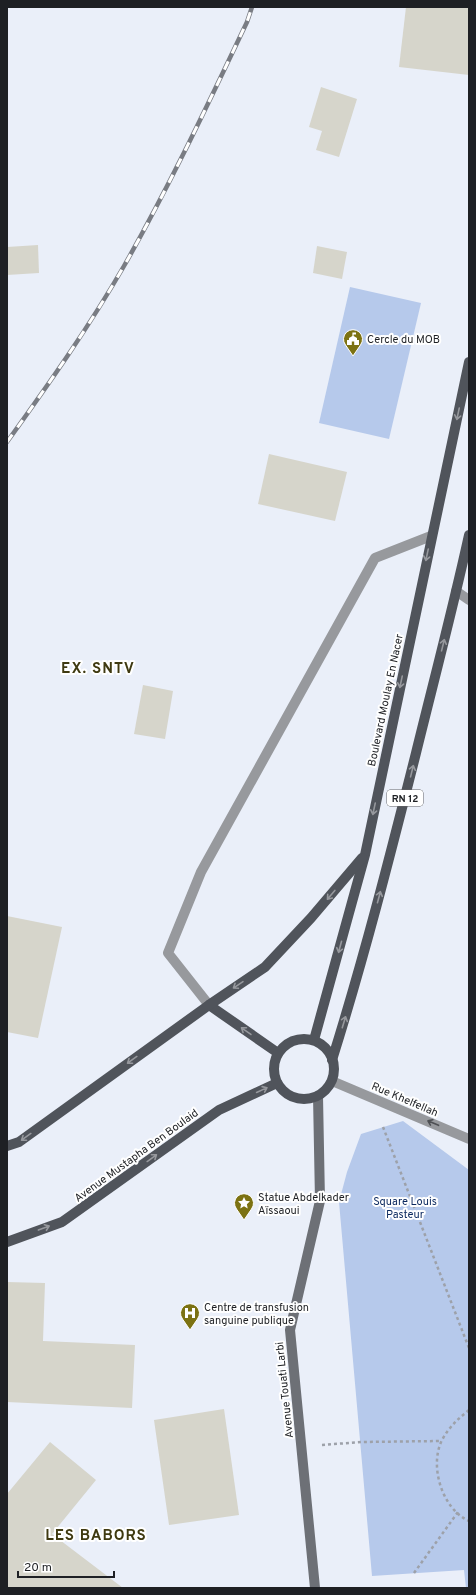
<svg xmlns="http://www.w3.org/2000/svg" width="476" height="1595" font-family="Overpass,sans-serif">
<rect width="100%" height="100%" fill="#eaeff9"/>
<g fill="#b6c9eb">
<path d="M350,287L421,303L389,439L319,423Z"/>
<path d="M403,1121L469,1170V1588H466L464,1570L372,1576L339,1202L347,1172L361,1134Z"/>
</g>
<g fill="#d6d5cb">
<path d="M406,7H469V75L399,67Z"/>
<path d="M321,87L357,99L339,157L316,150L322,131L309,127Z"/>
<path d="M38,245L39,273L7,275V247Z"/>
<path d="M317,246L347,252L342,279L313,273Z"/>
<path d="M269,454L347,472L335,521L258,504Z"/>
<path d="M143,685L173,691L165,739L134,734Z"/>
<path d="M7,916L62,927L38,1038L7,1032Z"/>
<path d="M7,1282L45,1283L43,1341L135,1345L132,1408L7,1402Z"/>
<path d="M224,1409L239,1515L169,1525L154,1420Z"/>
<path d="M50,1442L96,1480L52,1534L123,1588H7V1494Z"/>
</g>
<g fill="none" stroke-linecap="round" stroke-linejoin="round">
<g stroke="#9da1a9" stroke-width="2.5" stroke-dasharray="3 3" stroke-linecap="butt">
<path d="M383,1127L469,1348"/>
<path d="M469,1410C458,1419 449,1427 442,1440C429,1466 442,1509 469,1521"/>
<path d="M322,1445L361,1442L441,1441"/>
<path d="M414,1573L458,1512"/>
</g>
<path stroke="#97999d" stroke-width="10" d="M209,1005L168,953L201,872L375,558L431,536"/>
<g stroke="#97999d" stroke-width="10">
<path d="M456,591L469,600"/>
<path d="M332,1081L469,1139"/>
</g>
<path stroke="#6d7076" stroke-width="10" d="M315,1588L290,1330L320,1201L318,1096"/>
<g stroke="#50545b" stroke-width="10">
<path d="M209,1005L278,1053"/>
<circle cx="304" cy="1069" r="30"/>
<path d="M314,1040L365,855L469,362"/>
<path d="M332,1060C364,958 390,856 416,753C434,680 453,608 469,535"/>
<path d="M7,1146L19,1142L209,1005L265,967L311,918L362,858"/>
<path d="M7,1242L62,1222L219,1110L277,1083"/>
</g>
<defs>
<path id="rail" d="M7,442C48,385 89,327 124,266C169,187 208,104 247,22L252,7"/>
</defs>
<use href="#rail" stroke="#797c83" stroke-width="4.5"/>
<use href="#rail" stroke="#fff" stroke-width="3" stroke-dasharray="9" stroke-linecap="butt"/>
</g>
<defs><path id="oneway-shaft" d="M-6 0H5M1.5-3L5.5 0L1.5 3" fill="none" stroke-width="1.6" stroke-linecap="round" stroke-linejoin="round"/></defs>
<g stroke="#96989d">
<use href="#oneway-shaft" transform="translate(458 414) rotate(102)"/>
<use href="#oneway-shaft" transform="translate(427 555) rotate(102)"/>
<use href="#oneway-shaft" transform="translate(443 645) rotate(-76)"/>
<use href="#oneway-shaft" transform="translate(401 682) rotate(102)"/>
<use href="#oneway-shaft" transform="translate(412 771) rotate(-76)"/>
<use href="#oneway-shaft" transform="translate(374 809) rotate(102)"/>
<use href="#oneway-shaft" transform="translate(331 895) rotate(130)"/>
<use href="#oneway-shaft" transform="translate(379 897) rotate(-75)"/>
<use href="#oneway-shaft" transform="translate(340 947) rotate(105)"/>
<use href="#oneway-shaft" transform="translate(238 985) rotate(146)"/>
<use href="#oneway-shaft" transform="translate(344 1022) rotate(-73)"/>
<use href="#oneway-shaft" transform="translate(246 1031) rotate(-145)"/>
<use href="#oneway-shaft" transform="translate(132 1060) rotate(144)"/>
<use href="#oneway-shaft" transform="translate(262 1090) rotate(-25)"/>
<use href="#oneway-shaft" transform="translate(26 1137) rotate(144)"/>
<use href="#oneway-shaft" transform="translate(152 1158) rotate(-36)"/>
<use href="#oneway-shaft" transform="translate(44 1228) rotate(-20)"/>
</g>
<use stroke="#4e5054" href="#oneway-shaft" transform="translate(433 1123) rotate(-157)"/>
<defs>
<symbol id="civic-pin" viewBox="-11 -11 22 30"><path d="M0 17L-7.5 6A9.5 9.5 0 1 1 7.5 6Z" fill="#7c7212" stroke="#fff"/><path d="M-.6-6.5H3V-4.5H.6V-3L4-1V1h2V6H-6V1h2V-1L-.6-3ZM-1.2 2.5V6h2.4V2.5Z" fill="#fff"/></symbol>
<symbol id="sight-pin" viewBox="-11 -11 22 30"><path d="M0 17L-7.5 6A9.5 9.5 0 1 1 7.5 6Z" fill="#7c7212" stroke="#fff"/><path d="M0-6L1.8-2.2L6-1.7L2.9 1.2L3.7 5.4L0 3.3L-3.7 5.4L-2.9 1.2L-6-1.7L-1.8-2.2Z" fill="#fff"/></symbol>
<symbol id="hospital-pin" viewBox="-11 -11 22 30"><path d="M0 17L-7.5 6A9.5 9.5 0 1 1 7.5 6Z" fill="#7c7212" stroke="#fff"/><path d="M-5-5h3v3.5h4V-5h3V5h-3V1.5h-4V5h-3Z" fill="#fff"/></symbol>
</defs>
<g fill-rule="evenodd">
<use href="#civic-pin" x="342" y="328" width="22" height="30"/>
<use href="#sight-pin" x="233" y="1192" width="22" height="30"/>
<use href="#hospital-pin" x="179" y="1302" width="22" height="30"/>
</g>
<g text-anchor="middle" stroke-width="4" stroke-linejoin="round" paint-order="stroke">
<rect fill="#fff" stroke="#626366" stroke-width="1" x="387" y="790" width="36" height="16" rx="3"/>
<g font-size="10" font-weight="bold" fill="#1e2024">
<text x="405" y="802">RN 12</text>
</g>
<g font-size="11" fill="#1e2024" stroke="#fff" text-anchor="start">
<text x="367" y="343">Cercle du MOB</text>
<text x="258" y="1201">Statue Abdelkader<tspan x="258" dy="13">Aïssaoui</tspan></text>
<text x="204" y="1311">Centre de transfusion<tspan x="204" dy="13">sanguine publique</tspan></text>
</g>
<g font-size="11" fill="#1e2024" stroke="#fff">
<text transform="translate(385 700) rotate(-78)" y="4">Boulevard Moulay En Nacer</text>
<text transform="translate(405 1099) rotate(23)" y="4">Rue Khelfellah</text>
<text transform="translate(136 1155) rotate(-36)" y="4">Avenue Mustapha Ben Boulaid</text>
<text transform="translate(284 1390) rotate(-96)" y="4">Avenue Touati Larbi</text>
</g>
<g font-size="11" fill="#0a285e" stroke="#fff">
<text x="405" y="1205">Square Louis<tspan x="405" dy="13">Pasteur</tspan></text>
</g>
<g font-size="15" font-weight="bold" letter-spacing="1" fill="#3f3a11" stroke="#fff">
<text x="98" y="673">EX. SNTV</text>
<text x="96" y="1540">LES BABORS</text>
</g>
</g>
<rect width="476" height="1595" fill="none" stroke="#1e2024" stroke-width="16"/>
<path d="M18 1571v6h96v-6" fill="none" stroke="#1e2024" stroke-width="2"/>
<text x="24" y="1571" font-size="12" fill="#1e2024" stroke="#ffffff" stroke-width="3" paint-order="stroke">20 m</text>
</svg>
